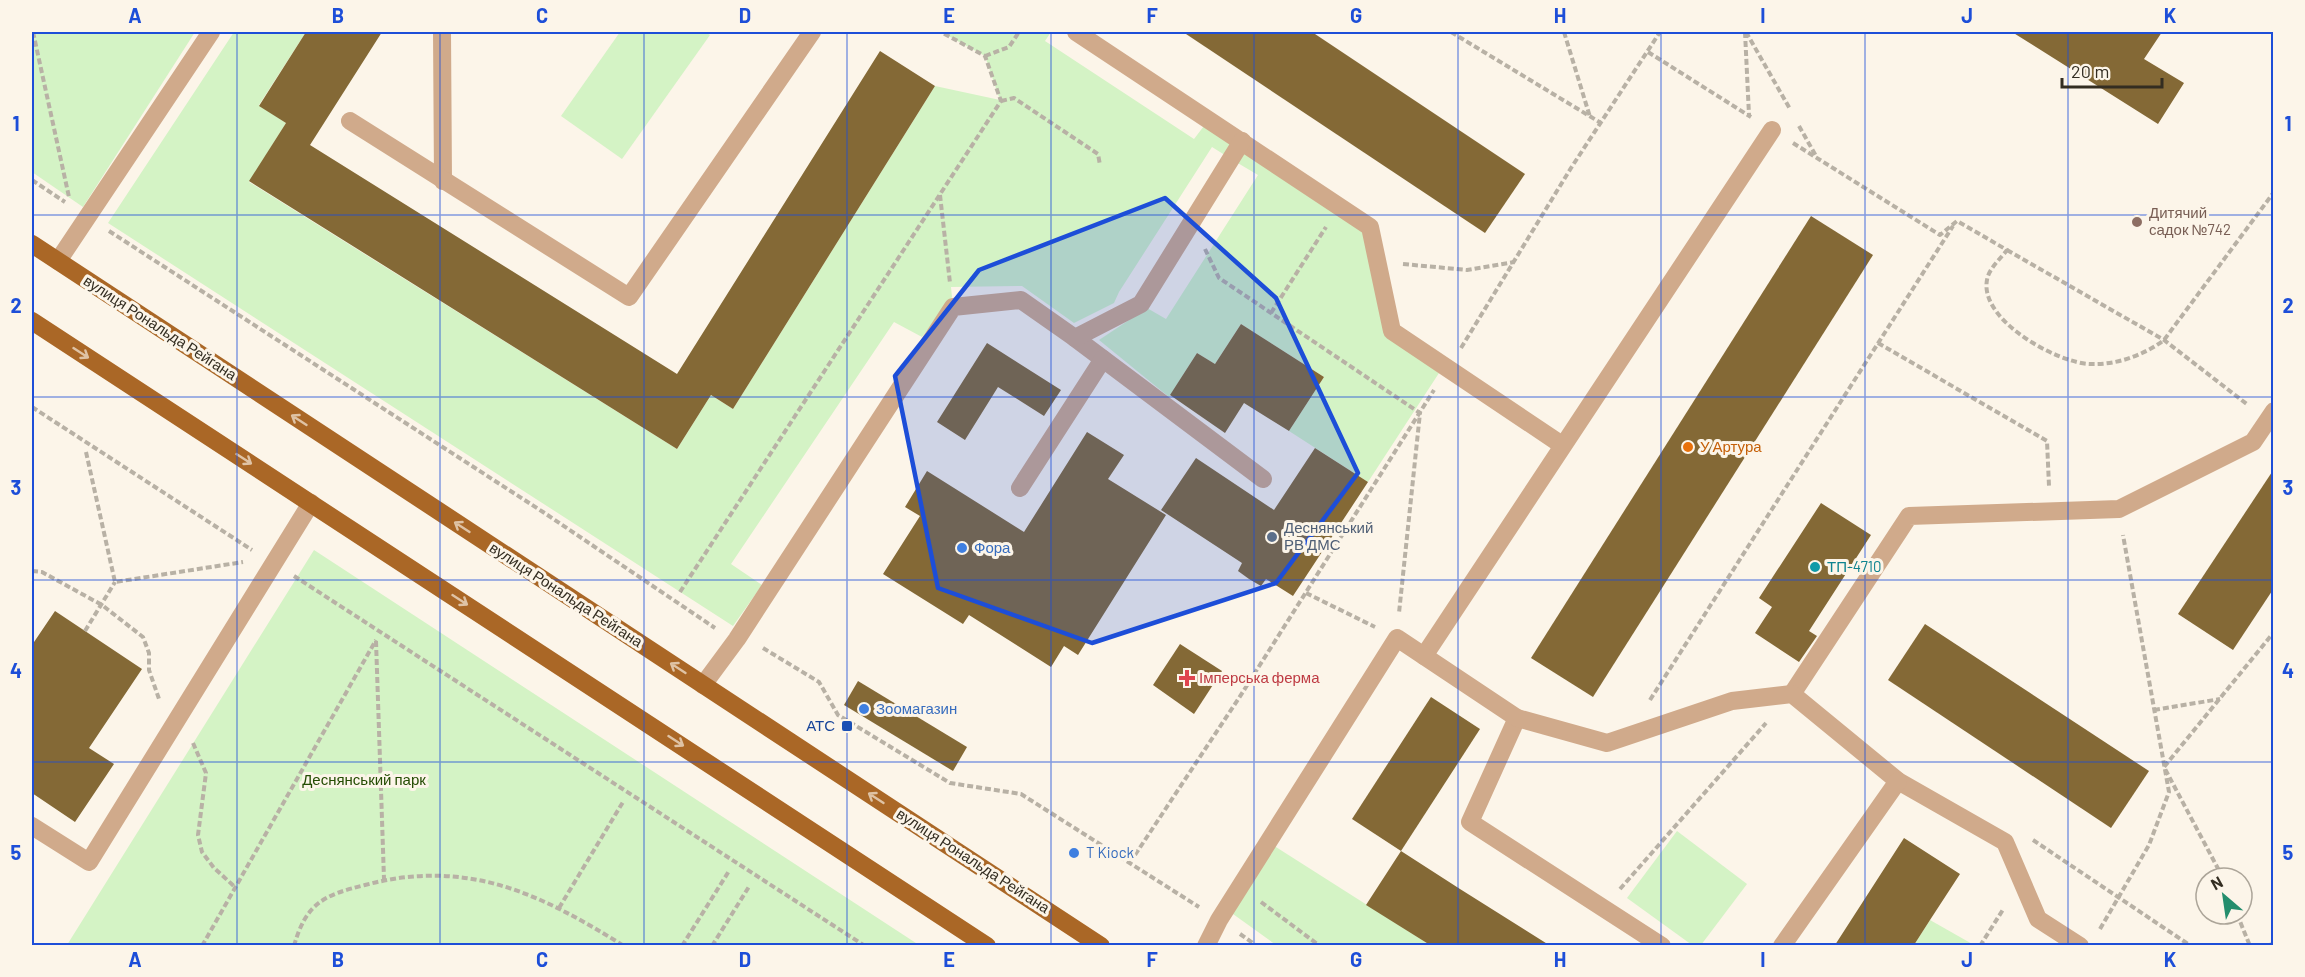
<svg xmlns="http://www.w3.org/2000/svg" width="2305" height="977" font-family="Barlow,sans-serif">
<rect width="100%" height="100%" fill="#fcf5e9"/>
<g fill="#d4f3c5">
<path d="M32,32H195L83,207L32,172Z"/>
<path d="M234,32H306L259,105L286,123L249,182L677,449L711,395L733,409L935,86L1000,100L985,56L941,32H1051L1045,41L1194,139L1207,122L1232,138L1228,157L1212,147L1119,292L1114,303L1074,323L1022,286L951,287L952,297L922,337L894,322L731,564L762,585L733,626L108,223Z"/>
<path d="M620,32H705L710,35L622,159L561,116Z"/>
<path d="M1245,150L1363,229L1386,333L1439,373L1368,482L1289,431L1324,377L1241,324L1215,364L1197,353L1169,397L1099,340L1147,308L1166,319L1258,175L1236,162Z"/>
<path d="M314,550L919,945H67Z"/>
<path d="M1677,831L1747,884L1701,945H1692L1627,898Z"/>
<path d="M1268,842L1430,945H1276L1226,909Z"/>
<path d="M1930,920L1974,945H1914Z"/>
</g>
<g fill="#846936">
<path d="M306,32H382L310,145L677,374L880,51L935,86L733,409L711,395L677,449L249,181L286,123L259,106Z"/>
<path d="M1183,32H1312L1525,174L1485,233Z"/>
<path d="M2012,32H2162L2144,59L2184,83L2158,124Z"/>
<path d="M1811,216L1873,255L1593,697L1531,658Z"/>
<path d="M1241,324L1324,377L1289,431L1244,403L1225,433L1170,395L1197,353L1215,364Z"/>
<path d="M987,343L1061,390L1044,416L998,387L965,440L937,422Z"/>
<path d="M1087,432L1124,455L1108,479L1166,515L1078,655L1064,646L1051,667L969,615L963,624L883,574L920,516L905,507L927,471L1024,532Z"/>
<path d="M1315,448L1368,482L1293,596L1266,579L1261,586L1249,579L1238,571L1242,563L1161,510L1196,458L1274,510Z"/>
<path d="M2274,469V588L2233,650L2178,614Z"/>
<path d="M1821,503L1871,535L1809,631L1817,636L1799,662L1755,633L1772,607L1759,598Z"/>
<path d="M55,611L142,669L89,748L114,764L75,822L32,793V645Z"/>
<path d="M1925,624L2149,771L2111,828L1888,680Z"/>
<path d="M1180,644L1222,671L1194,714L1153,685Z"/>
<path d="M858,681L967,747L953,771L844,705Z"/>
<path d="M1431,697L1480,729L1401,851L1352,819Z"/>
<path d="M1904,838L1960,874L1930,920L1914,945H1835Z"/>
<path d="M1401,851L1460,889L1549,945H1430L1366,905Z"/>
</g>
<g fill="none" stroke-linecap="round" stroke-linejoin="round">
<g stroke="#b8b1a5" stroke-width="4" stroke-dasharray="6 3" stroke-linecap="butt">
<path d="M33,32L69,197"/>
<path d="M1451,32L1601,123"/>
<path d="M1564,32L1590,117"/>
<path d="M1745,32L1749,115"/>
<path d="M1746,32L1790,109"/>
<path d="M1648,52L1751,117"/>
<path d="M985,56L1009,47L1019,32"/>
<path d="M1001,101L1014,98L1098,154L1100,165"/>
<path d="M1799,126L1816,156"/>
<path d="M1793,143L1940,235L1957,221L2007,250C2001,258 1991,267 1988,276C1974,318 2058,364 2091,364C2117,365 2144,355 2164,340L2274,192"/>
<path d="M32,180L65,202"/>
<path d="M940,195L950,283"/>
<path d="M109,231L543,512L715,628"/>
<path d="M1205,249L1219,278L1420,413L1399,613"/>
<path d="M2007,250L2164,340L2248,405"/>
<path d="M1403,264L1467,270L1514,262"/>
<path d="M1271,313L1326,227"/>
<path d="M1878,343L2047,441L2049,486"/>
<path d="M1461,348L1571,168L1660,32"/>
<path d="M32,407L252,550"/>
<path d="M86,452L115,582L243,562"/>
<path d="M32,571L42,572L102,605L143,637L149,653V670L159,699"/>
<path d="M294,576L865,946"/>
<path d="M680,592L1001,101L985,56L941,32"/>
<path d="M1306,593L1375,627"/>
<path d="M85,631L115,582"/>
<path d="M376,641L384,879"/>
<path d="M763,648L819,682L838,715L950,783L1021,794L1199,907"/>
<path d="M1650,700L1953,226"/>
<path d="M2154,710L2220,699"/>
<path d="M193,743L206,773L198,835L202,852L214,868L235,887"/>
<path d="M2033,840L2191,946"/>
<path d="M1135,855L1239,698L1434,390"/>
<path d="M2223,878L2164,767L2274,632"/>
<path d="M1620,889L1766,723"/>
<path d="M1261,902L1320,946"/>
<path d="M559,908L623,802"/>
<path d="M2237,914L2250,946"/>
<path d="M2100,929L2149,845L2169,792L2123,535"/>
<path d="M1240,934L1257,946"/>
<path d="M202,946L376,640"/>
<path d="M294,946C306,903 324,895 365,885C467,858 539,893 624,946"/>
<path d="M682,946L729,871"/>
<path d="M712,946L750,885"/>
<path d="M1980,946L2004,908"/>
<path d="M2261,946L2274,944"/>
</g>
<g stroke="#d0aa8b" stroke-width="18">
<path d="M442,32L443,181"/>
<path d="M1076,32L1370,227L1392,331L1562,445"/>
<path d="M350,121L629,297L812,32"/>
<path d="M58,261L211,32"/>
<path d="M1075,338L1263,479"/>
<path d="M1020,488L1103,359"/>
<path d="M1424,656L1772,130"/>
<path d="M703,685L737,639L953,307L1021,300L1075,338L1141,304L1242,141"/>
<path d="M1792,694L1909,516L2119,509L2253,442L2274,411"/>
<path d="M1517,718L1470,822L1662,946"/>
<path d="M32,826L89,862L311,503"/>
<path d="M1206,946L1219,920L1397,638L1517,718L1607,743L1732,701L1792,694L1898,781L2005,842L2038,919L2080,946"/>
<path d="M1782,946L1898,781"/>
</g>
<g stroke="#aa6726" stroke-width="18">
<path d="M32,244L1101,946"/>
<path d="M32,321L987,946"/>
</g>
</g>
<defs><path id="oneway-shaft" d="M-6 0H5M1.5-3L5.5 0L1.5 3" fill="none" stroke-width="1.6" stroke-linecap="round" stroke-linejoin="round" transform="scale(1.5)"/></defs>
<g stroke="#dfc3a5">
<use href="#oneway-shaft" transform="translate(81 353) rotate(33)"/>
<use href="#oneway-shaft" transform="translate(299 420) rotate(-147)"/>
<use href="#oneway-shaft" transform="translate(244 459) rotate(33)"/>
<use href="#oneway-shaft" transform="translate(462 527) rotate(-147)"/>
<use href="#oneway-shaft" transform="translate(460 600) rotate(33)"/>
<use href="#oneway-shaft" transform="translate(678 668) rotate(-147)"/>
<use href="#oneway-shaft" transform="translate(676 741) rotate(33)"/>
<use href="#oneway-shaft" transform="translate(876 798) rotate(-147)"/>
</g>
<path fill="#1d4ed8" fill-opacity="0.2" stroke="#1d4ed8" stroke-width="4.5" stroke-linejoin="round" d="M1165,198L1276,298L1358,473L1276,583L1092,643L938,588L895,376L979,270Z"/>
<path fill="none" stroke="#1d4ed8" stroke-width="1.5" stroke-opacity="0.55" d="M237,32V946M440,32V946M644,32V946M847,32V946M1051,32V946M1254,32V946M1458,32V946M1661,32V946M1865,32V946M2068,32V946M32,215H2274M32,397H2274M32,580H2274M32,762H2274"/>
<circle fill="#8d6e63" stroke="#fcf5e9" stroke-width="2" cx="2137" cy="222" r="6"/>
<circle fill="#e8710a" stroke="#fcf5e9" stroke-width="2" cx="1688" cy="447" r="6"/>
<circle fill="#5c6f8a" stroke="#fcf5e9" stroke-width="2" cx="1272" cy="537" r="6"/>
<g fill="#3f7fe0" stroke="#fcf5e9" stroke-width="2">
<circle cx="962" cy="548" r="6"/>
<circle cx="864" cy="709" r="6"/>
<circle cx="1074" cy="853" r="6"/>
</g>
<circle fill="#0f9aa8" stroke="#fcf5e9" stroke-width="2" cx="1815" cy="567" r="6"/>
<path fill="#e0444e" stroke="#fcf5e9" stroke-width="2" d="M1184 669h6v6h6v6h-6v6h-6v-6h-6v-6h6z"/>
<rect fill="#1a4fb4" stroke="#fcf5e9" stroke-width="2" x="841" y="720" width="12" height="12" rx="3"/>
<g text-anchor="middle" stroke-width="6" stroke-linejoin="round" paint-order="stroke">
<g font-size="15" fill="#785e54" stroke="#fcf5e9" text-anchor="start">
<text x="2149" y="218">Дитячий<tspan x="2149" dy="17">садок №742</tspan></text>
</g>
<g font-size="15" fill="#332d21" stroke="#fcf5e9">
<text transform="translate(160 328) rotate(33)" y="5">вулиця Рональда Рейгана</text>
<text transform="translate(566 595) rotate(33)" y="5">вулиця Рональда Рейгана</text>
<text transform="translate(973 861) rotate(33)" y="5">вулиця Рональда Рейгана</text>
</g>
<g font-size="15" fill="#c56008" stroke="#fcf5e9" text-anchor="start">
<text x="1700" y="452">У Артура</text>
</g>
<g font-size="15" fill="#4e5e75" stroke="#fcf5e9" text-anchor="start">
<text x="1284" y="533">Деснянський<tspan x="1284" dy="17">РВ ДМС</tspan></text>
</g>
<g font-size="15" fill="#366cbe" stroke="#fcf5e9" text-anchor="start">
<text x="974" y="553">Фора</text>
<text x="876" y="714">Зоомагазин</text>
<text x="1086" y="858">T Kiock</text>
</g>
<g font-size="15" fill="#0d838f" stroke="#fcf5e9" text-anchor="start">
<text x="1827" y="572">ТП-4710</text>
</g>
<g font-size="15" fill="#be3a42" stroke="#fcf5e9" text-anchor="start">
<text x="1199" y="683">Імперська ферма</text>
</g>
<g font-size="15" fill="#164399" stroke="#fcf5e9" text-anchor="end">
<text x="835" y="731">АТС</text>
</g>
<g font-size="15" fill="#244c03" stroke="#fcf5e9">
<text x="364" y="785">Деснянський парк</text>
</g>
</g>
<rect width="2305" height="977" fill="none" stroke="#fcf5e9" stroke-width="66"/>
<g transform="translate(2224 896) rotate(331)"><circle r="28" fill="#fcf5e9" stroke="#aca599" stroke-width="1.5"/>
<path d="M0-4.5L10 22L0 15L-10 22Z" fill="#248e6d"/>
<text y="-9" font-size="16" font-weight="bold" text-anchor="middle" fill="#332d21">N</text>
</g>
<path d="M2062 78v9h100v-9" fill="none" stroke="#332d21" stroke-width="3"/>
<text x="2071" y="78" font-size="18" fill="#332d21" stroke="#fcf5e9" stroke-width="4.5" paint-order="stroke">20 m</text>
<rect x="33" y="33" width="2239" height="911" fill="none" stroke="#1d4ed8" stroke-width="2"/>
<g font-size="20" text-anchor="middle" font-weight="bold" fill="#1d4ed8">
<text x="135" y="23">A</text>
<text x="338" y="23">B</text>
<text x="542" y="23">C</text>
<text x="745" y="23">D</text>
<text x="949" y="23">E</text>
<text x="1152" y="23">F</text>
<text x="1356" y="23">G</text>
<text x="1560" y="23">H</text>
<text x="1763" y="23">I</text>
<text x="1967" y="23">J</text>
<text x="2170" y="23">K</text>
<text x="16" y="131">1</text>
<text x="2288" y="131">1</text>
<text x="16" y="313">2</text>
<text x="2288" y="313">2</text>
<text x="16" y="495">3</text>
<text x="2288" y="495">3</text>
<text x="16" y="678">4</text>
<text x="2288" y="678">4</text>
<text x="16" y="860">5</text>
<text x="2288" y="860">5</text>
<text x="135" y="967">A</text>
<text x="338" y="967">B</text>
<text x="542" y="967">C</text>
<text x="745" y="967">D</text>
<text x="949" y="967">E</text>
<text x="1152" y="967">F</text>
<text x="1356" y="967">G</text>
<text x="1560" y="967">H</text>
<text x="1763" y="967">I</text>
<text x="1967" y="967">J</text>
<text x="2170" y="967">K</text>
</g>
</svg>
